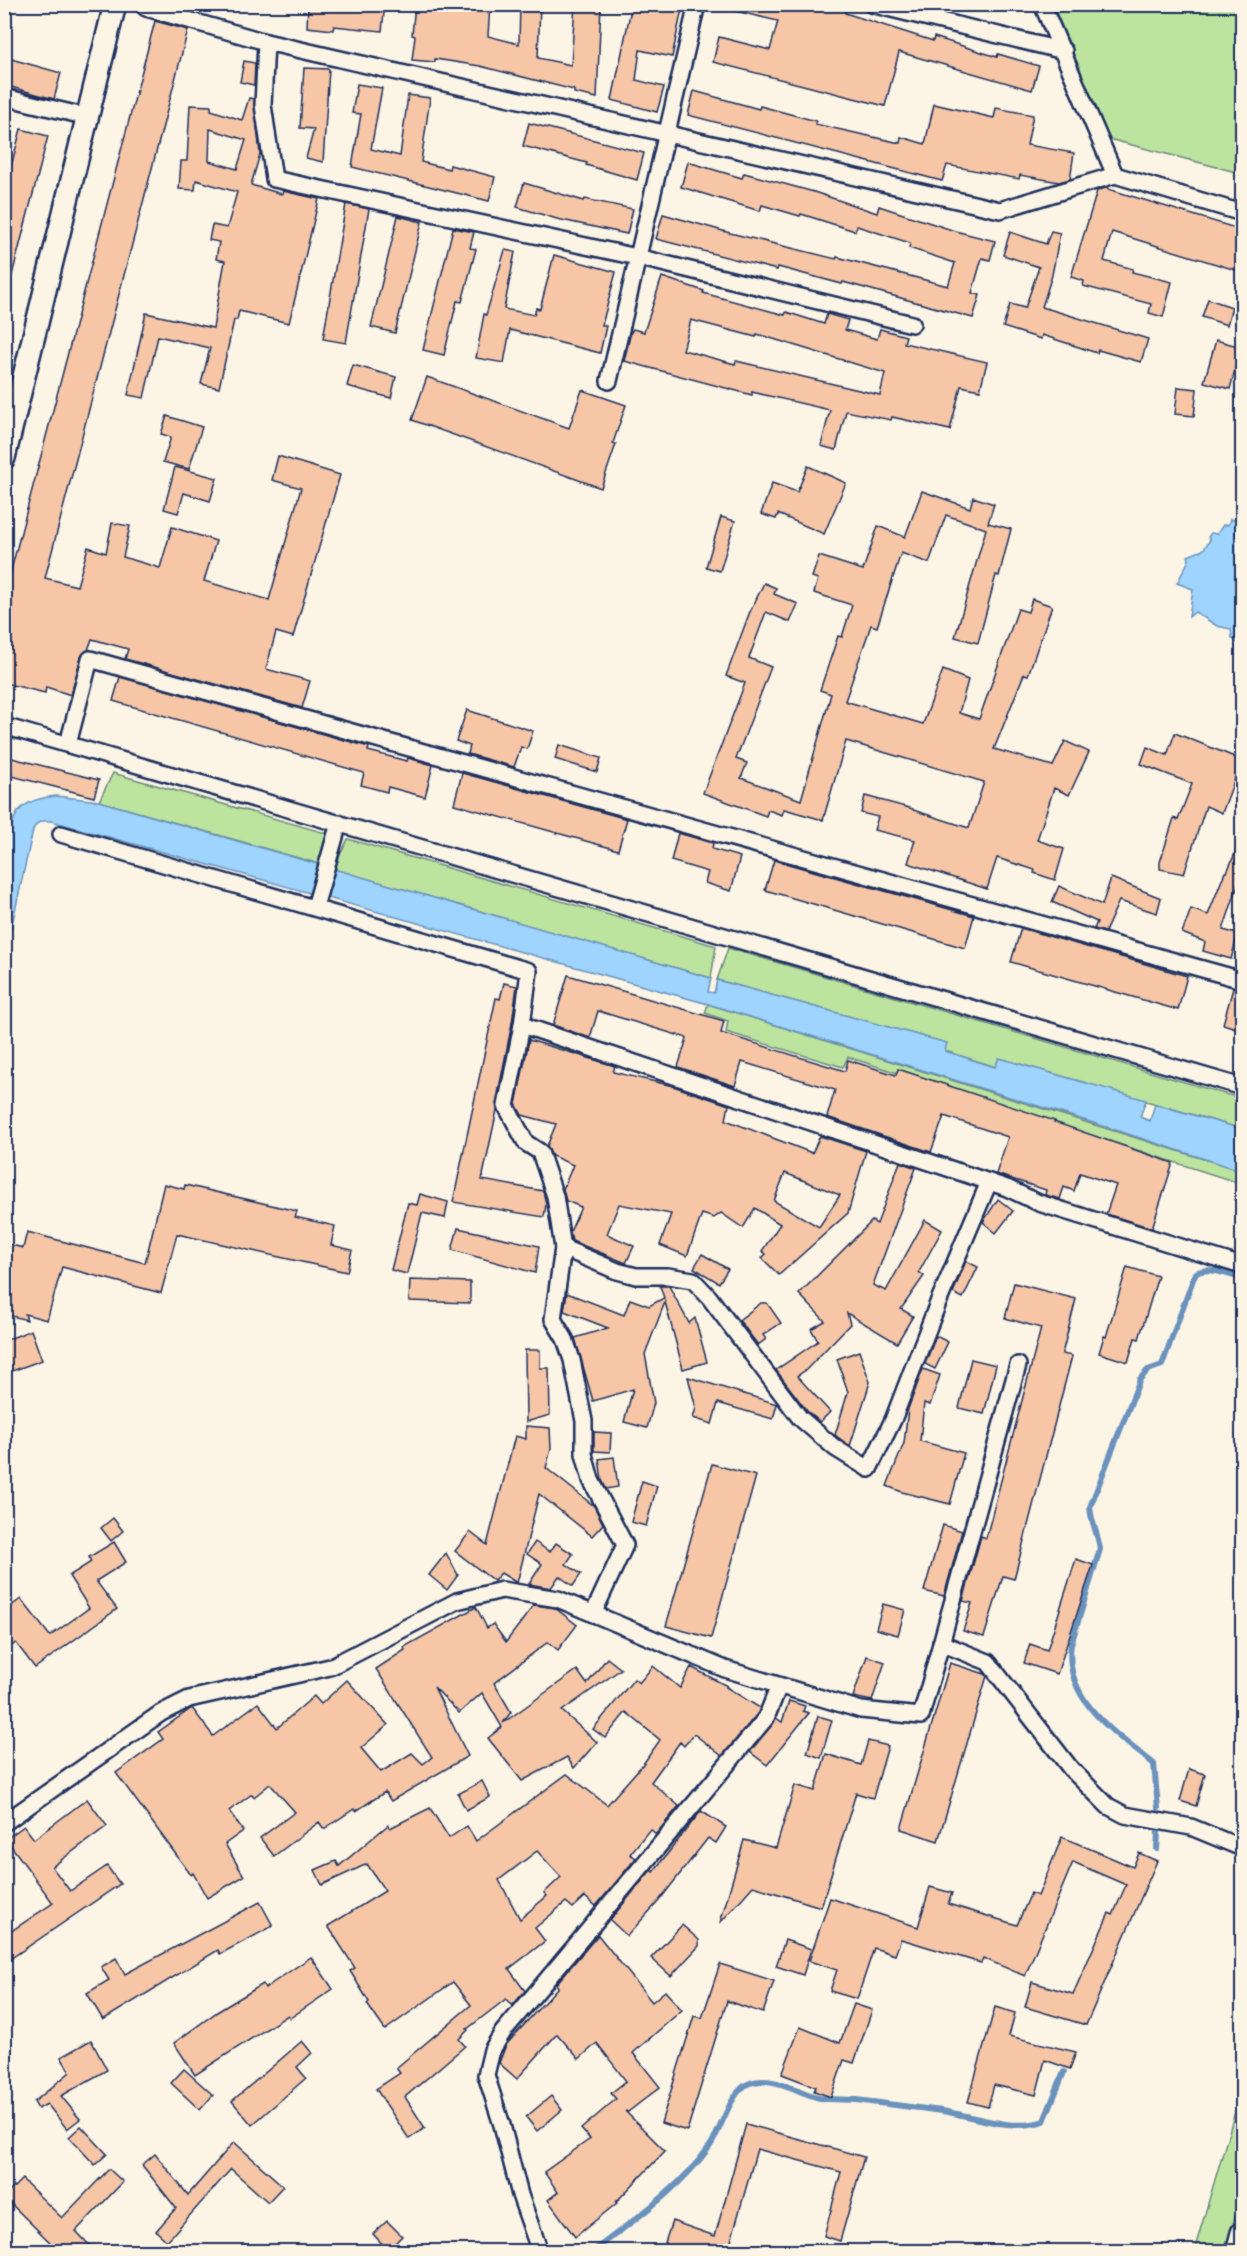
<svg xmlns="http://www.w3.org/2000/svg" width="1247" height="2256" font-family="'Indie Flower',sans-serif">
<rect width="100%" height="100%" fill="#fcf5e5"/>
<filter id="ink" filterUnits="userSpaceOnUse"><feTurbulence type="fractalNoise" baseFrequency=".0167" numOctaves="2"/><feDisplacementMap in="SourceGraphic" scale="12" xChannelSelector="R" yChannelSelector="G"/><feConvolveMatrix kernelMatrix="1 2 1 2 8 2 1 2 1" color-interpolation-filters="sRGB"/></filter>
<g filter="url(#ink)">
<g fill="#bce49f" stroke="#6c8a7e" stroke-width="1.5">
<path d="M1053,5H1242V155L1236,172L1109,139Z"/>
<path d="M113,773L329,834L323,865L99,801Z"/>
<path d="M348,839L716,946L711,978L333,869Z"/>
<path d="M728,948L1242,1099V1129L999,1058L996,1067L945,1051L946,1043L717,980Z"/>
<path d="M708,1004L1242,1171V1184L848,1057L843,1067L726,1032L728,1021L705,1013Z"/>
<path d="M1242,2088V2192L1225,2251H1194Z"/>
</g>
<g fill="#9ed4fd" stroke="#6a92bd" stroke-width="1.5">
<path d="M1230,519L1238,521L1235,534L1242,538V625L1239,631L1242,641L1240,645L1232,638L1231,629L1217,626L1195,612L1189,617L1193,589L1177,583L1189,560L1188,556L1203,550L1210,540L1208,537L1211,533L1217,534L1223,525H1228Z"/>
<path d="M56,796L99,801L711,978L708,992L714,993L717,980L947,1043L945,1051L995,1067L999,1058L1146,1100L1140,1117L1150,1121L1155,1104L1242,1129V1171L1100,1125L708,1004L51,821C42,820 37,821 33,830L5,956C5,922 0,837 18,812C27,800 42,798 56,796Z"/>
</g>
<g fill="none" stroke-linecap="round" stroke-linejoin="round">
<g stroke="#6a92bd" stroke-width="6">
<path d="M1158,1808L1154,1764C1116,1734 1063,1700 1071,1644L1100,1549C1098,1534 1091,1522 1090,1507L1140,1379L1148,1370L1162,1365L1195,1274C1208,1265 1228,1275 1242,1278"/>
<path d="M1157,1849L1158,1832"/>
<path d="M592,2252C634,2220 679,2190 710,2146C722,2129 730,2090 750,2083C773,2075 799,2093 820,2098C832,2100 844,2099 856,2100C885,2104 913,2107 942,2111C974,2116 1012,2132 1044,2121L1064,2072"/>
</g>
</g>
<g fill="#f6c6a6" stroke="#1b2f5e" stroke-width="1.5" fill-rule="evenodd">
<path d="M308,4H385L382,31L334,26L333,30L307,27Z"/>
<path d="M415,4H490L488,36L519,44L520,4H540L538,58L571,65L575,4H601L597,98L574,93V90L480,66L435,59V62L412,60L415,36L412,35Z"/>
<path d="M632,4H683L672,57L640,50L636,80L664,87L657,112L612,100Z"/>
<path d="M735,4H837L847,7L845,13L933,41L934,37L997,57L998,54L1039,66L1032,90L899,52L885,106L713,62L719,37L770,50L778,21L735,11Z"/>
<path d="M155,21L188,30L45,578L77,586L88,547L106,553L112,523L130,526L123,557L160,568L172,527L216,541L204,581L269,600L301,488L272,480L278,456L340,475L293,637L276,632L266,669L310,681L302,708L125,659L128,649L92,639L88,650L81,657L71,695L46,687L45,693L4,683V597Z"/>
<path d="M4,57L61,73L54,99L4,85Z"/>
<path d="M244,61L255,63L254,85L240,82Z"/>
<path d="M304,68L329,69L323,162L306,158L314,129L300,128Z"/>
<path d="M357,84L382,88L371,149L400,156L408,95L430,98L421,162L449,169L450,165L495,177L489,201L352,167L361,114L352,113Z"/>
<path d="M694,91L759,109L760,106L816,121L815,124L900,143L901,137L925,144L934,104L994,118L996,108L1033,115L1027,145L1074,153L1070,179L1059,182L1020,175L1019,179L947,165L942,181L688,115Z"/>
<path d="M249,98L254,99L260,154L251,185L282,194L283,191L319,199L289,323L239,311L237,320H234L219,388L201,384L210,348L158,336L144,398L128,395L146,313L213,328L225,261L216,259L219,242L209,240L212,225L227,228L237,192L196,180L195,190L179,189L181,161H187L190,105L211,106V110L242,120ZM210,129L246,140L237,169L209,161Z"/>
<path d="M529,123L644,153L637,180L586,165L587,163L523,146Z"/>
<path d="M21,129L48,136L10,283L4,282V192Z"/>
<path d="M688,162L742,178L744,173L814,192L877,213L879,206L955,231L995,241L990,260L982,258L972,293L980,295L973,318L843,282L842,284L778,267L777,270L656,239L663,214L730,233L836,259L837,257L948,286L955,263L909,248L910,243L857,226L855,231L801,214L800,216L762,205L760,211L681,187Z"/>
<path d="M524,183L584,201L585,199L633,209L627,234L557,219L517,207Z"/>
<path d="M1105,188L1242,230V272L1112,232L1104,261L1133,269L1132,272L1172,282L1163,317L1149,313L1151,304L1083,286L1084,281L1071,277L1097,191Z"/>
<path d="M346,204L369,209L346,343L323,339Z"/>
<path d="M398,216L422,222L395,333L371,327Z"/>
<path d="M453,228L474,232L470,248L476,249L462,302L457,301L444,355L423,350Z"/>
<path d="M1051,231L1060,233L1052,275L1042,307L1148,339L1141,362L1098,350L1097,353L1042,335L1041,339L1003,327L1010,304L1025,308L1039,267L1003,255L1010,232L1046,244Z"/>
<path d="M505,250L515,252L504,309L534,315L536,308L540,309L554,255L616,272L602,325L606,326L600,353L510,330L504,363L476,358L484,314L486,315Z"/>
<path d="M662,277L704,291L703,293L785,315L786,312L824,324L827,314L848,320L845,330L877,339L880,329L906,336L904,343L987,362L980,390L961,386L950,430L892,417L891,420L846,411L836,450L821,446L830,410L752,392V395L624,361L631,332L633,329L644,332ZM691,320L756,337L757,334L885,373L880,395L736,361L735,364L683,350Z"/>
<path d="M1208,299L1232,307L1227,325L1202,317Z"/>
<path d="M1216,340L1241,347L1230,389L1204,382Z"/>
<path d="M353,365L396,377L391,398L347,386Z"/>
<path d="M427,377L569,428L582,390L626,405L613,443L616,444L601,488L412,420Z"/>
<path d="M1178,387L1197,389L1194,416L1175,414Z"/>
<path d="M167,416L202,427L189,469L163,462L171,437L161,434Z"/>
<path d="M808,466L846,483L824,534L778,514L776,519L761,514L772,483L797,492Z"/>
<path d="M175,467L217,478L210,501L184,493L178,513L164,509Z"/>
<path d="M922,491L970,508L973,497L994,504L988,523L1011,529L999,576L996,575L978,643L955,637L986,529L946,515L929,563L901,553L877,627L871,625L845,701L923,724L943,670L968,680L959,713L979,719L1018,609L1028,612L1032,599L1052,606L1028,675L1024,674L994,749L1053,766L1065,741L1089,752L1069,795L1054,788L1037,840L1064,849L1055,880L1034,873L1035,870L997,858L987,889L908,863L915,840L874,830L878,817L861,813L865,796L913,809V810L969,828L984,782L846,741L823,820L784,809L782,815L768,810L766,816L703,793L745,683L726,676L749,614L764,583L776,588L774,594L798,604L790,622L766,612L749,658L771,667L736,759L747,763L741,778L801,800L831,694L820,690L838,636L842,637L852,605L814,593L818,579L812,577L819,556L863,570L878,526L905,537Z"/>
<path d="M721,517L735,521L720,571L706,567Z"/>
<path d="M120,677L369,747L368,751L407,761L408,758L433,765L425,797L388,787L387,792L361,785L364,773L113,701Z"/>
<path d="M467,710L533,731L527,749L521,747L514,767L468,754L470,746L456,741Z"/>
<path d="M1175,733L1242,760L1222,813L1206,806L1184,874L1160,869V862L1174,818L1178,820L1192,784L1141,764L1147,747L1167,755Z"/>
<path d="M559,745L601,758L597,772L555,759Z"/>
<path d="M4,756L99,780L94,797L4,774Z"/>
<path d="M462,773L627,819L618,850L454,804Z"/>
<path d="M678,833L713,843L712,849L740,857L731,891L705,883L708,872L671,861Z"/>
<path d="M1242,837V873L1223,930L1238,934L1231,959L1203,951L1205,942L1182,933L1191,909L1208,915L1225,872H1227Z"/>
<path d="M774,860L974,916L965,948L765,890Z"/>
<path d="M1111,878L1161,898L1157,913L1119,901L1105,932L1094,929L1097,922L1052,902L1059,886L1102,905Z"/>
<path d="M1021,928L1187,976L1178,1010L1011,962Z"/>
<path d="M568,975L724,1021L721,1033L845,1071L848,1060L896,1075L898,1069L1055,1121L1054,1122L1173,1163L1152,1228L1106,1214L1116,1185L1080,1173L1074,1191L1064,1187L1060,1199L1045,1195L1046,1190L996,1174L1008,1137L944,1116L931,1152L827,1117L835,1090L742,1062L735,1086L678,1067L687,1038L598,1011L590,1038L553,1025Z"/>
<path d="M504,983L517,986L512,1023L496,1104L497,1110L482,1180L543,1191L546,1204L544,1217L453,1202L496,998L500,999Z"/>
<path d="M1233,988L1242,990V1030L1223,1024Z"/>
<path d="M529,1040L615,1066L613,1072L673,1086L729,1105L726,1120L812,1153L820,1136L866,1151L848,1213L779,1275L762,1258L766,1254L762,1251L780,1224L755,1208L743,1228L721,1213L714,1218L702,1214L687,1256L660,1245L671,1214L619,1204L607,1234L634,1246L626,1263L572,1241L570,1232L581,1207L566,1201L563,1189L573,1165L552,1156L547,1146L556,1124L522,1115L516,1104ZM785,1173L840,1195L819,1227L774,1201Z"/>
<path d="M900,1162L916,1168L873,1285L886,1291L925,1220L942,1230L919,1272L924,1276L901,1309L913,1316L897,1343L847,1313L850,1324L806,1370L797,1376L830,1412L820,1422L807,1411L776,1370L818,1341L811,1329L825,1321L799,1294L872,1221L877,1224Z"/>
<path d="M164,1184L184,1189L185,1185L297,1211L295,1217L335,1226L331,1245L352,1250L347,1272L177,1234L161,1293L62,1267L47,1320L25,1314L27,1320L4,1314V1243L23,1248L27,1232L145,1263Z"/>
<path d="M420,1194L448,1202L445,1218L422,1213L407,1274L391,1270L408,1203L417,1205Z"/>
<path d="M998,1199L1013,1211L996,1233L983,1222Z"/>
<path d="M458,1228L539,1246L535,1273L452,1250Z"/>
<path d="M702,1254L728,1269L719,1283L694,1268Z"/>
<path d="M966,1261L978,1267L963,1298L953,1293Z"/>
<path d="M1127,1267L1158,1276L1139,1339L1135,1338L1128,1362L1099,1353L1104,1336L1106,1337Z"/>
<path d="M410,1280L470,1282V1303L409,1301Z"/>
<path d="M1014,1283L1076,1299L1062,1354L1072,1356L1014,1579L1003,1576L984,1637L963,1631L972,1603L963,1601L981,1536L986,1538L1041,1328L1005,1318Z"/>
<path d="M660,1286H669L689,1323L695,1318L707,1362L683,1369L665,1302L645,1354L654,1403L647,1428L624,1422L633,1389L593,1401L575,1338L608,1328L564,1311L567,1293L624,1315L630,1299L649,1306L664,1298Z"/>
<path d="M761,1303H767L781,1323L763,1335L766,1339L758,1345L739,1320Z"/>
<path d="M31,1330L42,1360L4,1374V1341Z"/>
<path d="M936,1336L948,1342L935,1369L925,1364Z"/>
<path d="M525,1350H540V1368H549L550,1415L526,1422Z"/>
<path d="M859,1351L870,1382L850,1446L835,1435L848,1392L837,1359Z"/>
<path d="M971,1359L996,1365L984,1414L959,1408Z"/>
<path d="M923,1369L940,1375L930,1405L924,1403L920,1441L964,1453L950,1504L902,1492L887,1486L904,1443L908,1409Z"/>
<path d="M688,1377L777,1404L773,1419L718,1403L712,1424L693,1418L696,1408Z"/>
<path d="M526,1426L550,1428L551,1449L546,1468L594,1506L603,1524L592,1536L539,1494L517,1583L501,1573L494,1581L455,1551L470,1532L487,1545L515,1436L526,1439Z"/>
<path d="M594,1432L611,1433L610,1452L594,1451Z"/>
<path d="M614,1457L618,1487L606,1489L602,1480L599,1459Z"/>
<path d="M712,1464L756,1476L711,1638L666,1626Z"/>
<path d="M642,1481L657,1486L646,1526L631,1522Z"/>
<path d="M113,1518L123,1531L111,1541L101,1528Z"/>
<path d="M943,1525L962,1531L944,1596L924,1591Z"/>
<path d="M114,1542L126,1562L96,1581L117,1609L35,1668L16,1643L4,1651V1611L21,1599L50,1636L89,1608L69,1576L91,1562L89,1557Z"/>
<path d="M535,1542L550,1552L556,1543L573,1554L566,1564L581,1574L573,1586L559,1576L551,1588L529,1584L542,1564L527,1554Z"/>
<path d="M446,1553L458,1575L447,1590L429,1575Z"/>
<path d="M1076,1559L1093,1565L1057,1674L1024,1663L1030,1644L1047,1650Z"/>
<path d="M883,1604L905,1610L898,1635L876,1629Z"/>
<path d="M534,1605L555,1608L577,1625L558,1650L548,1642L494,1683L511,1712L503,1723L577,1670L587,1684L607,1658L621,1669L562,1711L597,1742L574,1768L567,1757L522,1781L488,1738L502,1727L482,1693L459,1713L434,1687L468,1756L391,1801L385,1792L356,1811L354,1809L324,1829L319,1822L274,1856L260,1838L295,1812L270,1784L254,1797L252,1794L229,1811L243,1831L225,1844L244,1876L207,1898L193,1873L191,1875L116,1773L163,1739L158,1732L192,1708L213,1736L258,1703L277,1728L314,1696L321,1704L347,1680L388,1725L361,1748L381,1772L412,1753L423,1764L432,1757L376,1669L405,1650L404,1647L476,1607L487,1628L493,1624L506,1642Z"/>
<path d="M867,1656L885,1662L872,1701L853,1697Z"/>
<path d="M950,1663L985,1674L987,1676L938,1841L901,1829Z"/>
<path d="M653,1666L680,1688L691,1667L727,1686L726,1687L760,1708L758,1713L722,1756L694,1734L684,1746L680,1742L651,1782L679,1806L656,1834L650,1829L630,1854L636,1858L596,1906L585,1897L573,1908L566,1902L535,1928L545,1941L509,1969L525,1991L512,2006L506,1999L467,2029L468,2030L459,2039L465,2046L405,2097L425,2128L409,2139L376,2089L400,2073L396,2068L471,2005L453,1982L385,2030L367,2004L369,2002L350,1971L355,1968L328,1926L385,1891L367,1864L322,1885L315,1870L336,1861L339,1866L388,1825L390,1828L430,1808L449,1838L467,1826L476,1841L567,1774L607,1805L643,1764L660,1740L626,1712L605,1738L593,1729L634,1679L639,1683ZM537,1851L561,1877L544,1893L547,1896L520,1919L499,1880Z"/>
<path d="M789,1701L805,1706L803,1711L809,1713L767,1765L750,1752L776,1718L782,1722Z"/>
<path d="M818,1716L832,1720L821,1758L807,1753Z"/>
<path d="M868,1741L888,1746L873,1798L856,1793L821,1907L753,1886L720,1923L744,1840L776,1848L795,1785L815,1791L826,1754L861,1765Z"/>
<path d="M1189,1769L1205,1774L1196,1806L1180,1801Z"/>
<path d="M482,1781L490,1797L466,1810L458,1794Z"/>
<path d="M87,1799L107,1826L52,1867L70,1891L107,1866L120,1884L10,1959L4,1951V1936L53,1903L6,1839L24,1826L34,1839Z"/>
<path d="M701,1811L726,1827L716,1843L708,1838L658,1902L627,1936L610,1920L651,1870L653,1872Z"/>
<path d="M1062,1837L1133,1867L1139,1853L1157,1861L1086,2025L1025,2007L1032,1982L1073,1994L1109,1913L1113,1915L1126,1885L1073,1862L1025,1976L983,1958L981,1963L901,1939L895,1955L874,1948L857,1999L830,1991L837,1970L809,1961L830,1898L918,1927L930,1887L952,1893L948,1904L1017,1925L1031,1893L1038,1896Z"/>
<path d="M260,1902L273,1926L220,1954L218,1950L103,2020L87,1993L109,1980L101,1967L116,1958L125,1974Z"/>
<path d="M682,1925L699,1940V1946L671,1976L651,1958Z"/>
<path d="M598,1935L652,2002L665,1991L682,2010L633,2053L660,2087L628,2112L625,2111L665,2151L616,2202L617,2203L575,2237L548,2200L558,2192L544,2172L590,2139L581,2129L616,2099L611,2093L626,2081L597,2043L579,2059L557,2034L517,2079L499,2063L506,2045L558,1987L556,1984Z"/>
<path d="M785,1940L811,1949L803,1975L776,1966Z"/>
<path d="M311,1957L333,1989L290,2018L288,2015L195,2075L174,2043L217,2012L263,1984L265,1988Z"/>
<path d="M720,1964L774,1981L763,2013L727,2001L687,2131L661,2123L694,2016L702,2018Z"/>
<path d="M854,2004L872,2010L854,2063L844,2060L831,2097L814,2091L816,2087L782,2074L800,2027L840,2043Z"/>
<path d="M995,2007L1015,2013L1009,2036L1076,2052L1070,2069L1045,2060L1036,2095L994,2085L988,2107L968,2102Z"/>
<path d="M91,2040L107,2070L61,2096L80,2119L67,2129L47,2104L38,2109L34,2102L70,2072L61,2057Z"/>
<path d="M302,2041L312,2053L297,2067L306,2078L252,2125L232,2101Z"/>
<path d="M184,2069L213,2095L200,2110L171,2083Z"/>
<path d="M551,2096L562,2110L537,2131L526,2117Z"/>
<path d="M746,2124L864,2157L840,2241L824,2236L841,2172L757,2149L731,2241L754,2249L753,2252H662L672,2221L715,2236Z"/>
<path d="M81,2126L107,2154L95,2165L69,2137Z"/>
<path d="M234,2142L283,2186L268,2202L231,2169L167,2241L156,2231L176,2208L142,2165L155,2154L188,2195Z"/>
<path d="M109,2169L123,2182L76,2231L96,2252H60L4,2197L22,2179L62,2218Z"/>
<path d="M387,2221L402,2236L388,2250L373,2234Z"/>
</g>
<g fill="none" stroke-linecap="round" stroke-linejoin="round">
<defs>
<g id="street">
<path d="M142,4L146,8L266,42L1000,210L1115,175L1242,213"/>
<path d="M871,4L1064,51"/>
<path d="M1042,4L1115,175"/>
<path d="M266,42L263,105L274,179L637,257L912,324"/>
<path d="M4,97L88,117"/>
<path d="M609,381L697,4"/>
<path d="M4,726L1242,1087"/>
<path d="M68,744L90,659L1242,980"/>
<path d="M61,834L529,971L522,1025L506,1106L526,1143L540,1152L555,1196L563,1248L553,1319L565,1339L572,1360L584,1421V1454L591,1480L625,1545L593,1614"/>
<path d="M315,907L339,823"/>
<path d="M522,1025L1007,1188L1039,1203L1242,1266"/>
<path d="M563,1248L617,1271L636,1276H668L693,1280L709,1297L800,1418L835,1448L869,1469L893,1420L938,1303L989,1182"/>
<path d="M941,1643L988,1662L1071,1769L1108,1806L1125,1815L1191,1827L1242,1848"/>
<path d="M4,1823L161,1713L189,1699L330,1667L457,1601L502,1590L558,1599L725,1669L861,1710L921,1716L1018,1365"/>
<path d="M540,2252L520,2195L502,2125L486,2075L492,2050L503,2032L766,1718L779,1686"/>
</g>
<g id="secondary">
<path d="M4,458L115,4"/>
<path d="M1237,2252L1242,2233"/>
</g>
</defs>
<use href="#street" stroke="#1b2f5e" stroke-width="20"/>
<use href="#secondary" stroke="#1b2f5e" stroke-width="26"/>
<use href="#street" stroke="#fcf5e5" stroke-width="15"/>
<use href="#secondary" stroke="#fcf5e5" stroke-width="21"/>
</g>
</g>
<rect width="1247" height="2256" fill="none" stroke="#fcf5e5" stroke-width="24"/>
<rect x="12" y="12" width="1223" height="2232" fill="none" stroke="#1b2f5e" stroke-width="2" filter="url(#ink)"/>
</svg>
